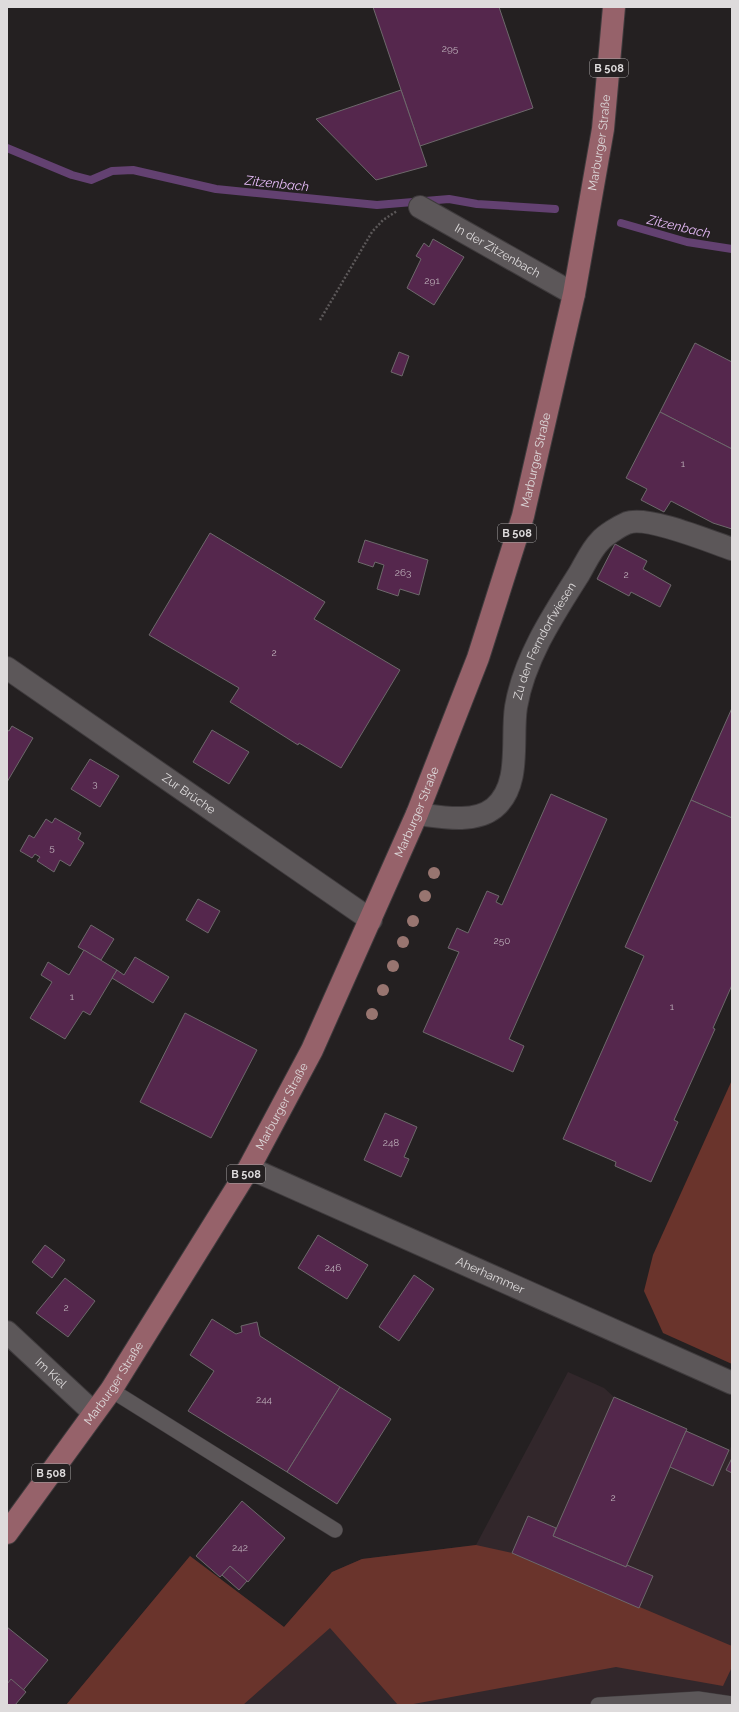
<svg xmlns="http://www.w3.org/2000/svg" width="739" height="1712" font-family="Raleway,sans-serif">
<rect width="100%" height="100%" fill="#242021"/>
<path fill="#32272b" d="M568,1372L604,1388L614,1397L729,1450L732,1445V1705H66L190,1556L284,1627L332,1572L362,1559L476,1545Z"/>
<g fill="#6a342c">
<path d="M732,1080V1364L663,1333L644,1291L653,1255Z"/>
<path d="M476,1545L512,1553L732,1646V1667L723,1686L616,1667L408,1705H398L330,1628L243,1705H66L190,1556L284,1627L332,1572L362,1559Z"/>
</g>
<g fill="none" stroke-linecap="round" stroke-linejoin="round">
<g stroke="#634171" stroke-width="8">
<path d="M7,148L72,175L91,180L112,171L133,170L216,189L377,205L449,199L477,204L555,209"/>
<path d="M621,223L687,242L732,249"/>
</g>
</g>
<g fill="#55274d" stroke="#6d686b">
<path d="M373,7H499L533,108L420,146Z"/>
<path d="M401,90L427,166L376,180L316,119Z"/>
<path d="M433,239L464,257L434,305L407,288L421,259L416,256L424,243L429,247Z"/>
<path d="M695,343L732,362V449L660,412Z"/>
<path d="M399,352L409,356L402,376L391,372Z"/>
<path d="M660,412L732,449V529L713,523L671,501L664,512L641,500L647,489L626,478Z"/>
<path d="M210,533L325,602L314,619L400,670L341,768L299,743L298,745L230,702L239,688L149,635Z"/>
<path d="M365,540L428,560L419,595L400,589L398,596L377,589L384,565L375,562L373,567L358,562Z"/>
<path d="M615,544L647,561L643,569L671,585L660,607L631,592L629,596L597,579Z"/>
<path d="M732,708V818L691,800Z"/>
<path d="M12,726L33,738L7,782V730L9,731Z"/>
<path d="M212,730L249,752L229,784L193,762Z"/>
<path d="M90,759L119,776L100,807L71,789Z"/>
<path d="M551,794L607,819L509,1039L524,1046L513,1072L423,1032L459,952L448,948L457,928L468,933L487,891L499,896L496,902L502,905Z"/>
<path d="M691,800L732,818V985L713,1028L715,1029L674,1120L678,1122L651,1182L615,1166L616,1162L563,1139L644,956L625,947Z"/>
<path d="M55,818L81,833L78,839L84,843L70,866L60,860L54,872L37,861L40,857L35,854L32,858L20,851L29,835L34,838L46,819L52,823Z"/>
<path d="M198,899L220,911L208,933L186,920Z"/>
<path d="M91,925L114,939L101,960L78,947Z"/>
<path d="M84,950L117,970L90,1015L83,1011L65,1039L30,1018L52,982L41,975L48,962L69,975Z"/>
<path d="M135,957L169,977L153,1003L112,978L117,970L124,975Z"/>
<path d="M185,1013L257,1050L211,1138L140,1102Z"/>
<path d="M385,1113L417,1127L404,1157L409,1159L401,1177L364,1160Z"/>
<path d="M318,1235L368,1265L347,1299L298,1268Z"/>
<path d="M45,1245L65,1260L52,1278L32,1262Z"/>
<path d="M414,1275L434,1289L399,1341L379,1327Z"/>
<path d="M65,1278L95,1301L68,1337L36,1313Z"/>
<path d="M212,1319L236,1334L242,1332L241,1326L257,1322L260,1336L340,1387L287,1472L188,1411L214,1371L190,1355Z"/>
<path d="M340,1387L391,1419L337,1504L287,1472Z"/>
<path d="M614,1397L687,1429L626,1567L553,1536Z"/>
<path d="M686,1431L729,1450L713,1486L670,1467Z"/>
<path d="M732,1458V1473L726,1470Z"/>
<path d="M242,1501L285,1538L248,1582L230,1566L220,1577L196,1556Z"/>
<path d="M528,1516L556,1528L553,1536L626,1567L627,1565L653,1576L639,1608L512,1553Z"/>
<path d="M230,1566L247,1581L239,1590L222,1575Z"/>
<path d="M7,1627L48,1660L11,1705L7,1702Z"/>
<path d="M11,1679L26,1692L15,1705H7V1684Z"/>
</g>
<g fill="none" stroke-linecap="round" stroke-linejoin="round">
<defs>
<g id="service">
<path d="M111,1390L335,1530"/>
<path d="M598,1705L698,1699L732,1704"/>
</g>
<g id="minor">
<path id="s1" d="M420,207L574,294"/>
<path id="s2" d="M7,668L371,920"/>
<path id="s3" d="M417,814C441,817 474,824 494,808C522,785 511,739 516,707C524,659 553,615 579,574C585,564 591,550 600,541C605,535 620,526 627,523C647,515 711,542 732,549"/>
<path id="s4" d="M249,1168L732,1383"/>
<path id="s5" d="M7,1332L94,1413"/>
</g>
<g id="primary">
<path id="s6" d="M7,1533L111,1390L249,1168L312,1050L417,814L478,658L523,516L574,294L603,129L614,7"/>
</g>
</defs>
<use href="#service" stroke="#3f3b3d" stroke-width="16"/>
<use href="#minor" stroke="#3f3b3d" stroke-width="24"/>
<use href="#primary" stroke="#3f3b3d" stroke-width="24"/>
<path stroke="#5c5859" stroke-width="2.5" stroke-dasharray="2 2" stroke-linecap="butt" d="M320,320L372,232L383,220L397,211"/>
<use href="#service" stroke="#5c5759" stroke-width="15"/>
<use href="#minor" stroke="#5c5759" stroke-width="22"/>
<use href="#primary" stroke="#96626a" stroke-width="22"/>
</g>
<g fill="#987570">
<circle cx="434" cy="873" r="6"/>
<circle cx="425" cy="896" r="6"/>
<circle cx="413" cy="921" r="6"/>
<circle cx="403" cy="942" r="6"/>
<circle cx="393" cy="966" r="6"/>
<circle cx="383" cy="990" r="6"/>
<circle cx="372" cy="1014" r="6"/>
</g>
<g text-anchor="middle" stroke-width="3.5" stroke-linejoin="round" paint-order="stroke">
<g font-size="10" fill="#bcaeb8">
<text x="450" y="52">295</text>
<text x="432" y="284">291</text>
<text x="683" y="467">1</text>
<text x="403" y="576">263</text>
<text x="626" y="578">2</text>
<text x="274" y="656">2</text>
<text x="95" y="787">3</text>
<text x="52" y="851">5</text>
<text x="502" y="944">250</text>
<text x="72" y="1000">1</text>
<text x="672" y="1010">1</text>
<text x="391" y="1146">248</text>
<text x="333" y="1271">246</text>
<text x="66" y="1311">2</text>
<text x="264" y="1403">244</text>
<text x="613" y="1501">2</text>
<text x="240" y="1551">242</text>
</g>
<g fill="#242021" stroke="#a6a3a4" stroke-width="1">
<rect x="590" y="59" width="38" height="18" rx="3"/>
<rect x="498" y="524" width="38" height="18" rx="3"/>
<rect x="227" y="1165" width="38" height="18" rx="3"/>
<rect x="32" y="1464" width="38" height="18" rx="3"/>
</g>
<g font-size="11" font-weight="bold" fill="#dedbdc">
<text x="609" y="72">B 508</text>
<text x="517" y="537">B 508</text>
<text x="246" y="1178">B 508</text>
<text x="51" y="1477">B 508</text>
</g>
<g font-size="12" fill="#dedbdc" stroke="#242021">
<text dy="4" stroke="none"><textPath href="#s6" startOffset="1528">Marburger Straße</textPath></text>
<text dy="4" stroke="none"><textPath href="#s1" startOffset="89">In der Zitzenbach</textPath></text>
<text dy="4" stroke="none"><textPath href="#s6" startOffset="1204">Marburger Straße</textPath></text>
<text dy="4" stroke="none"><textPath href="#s3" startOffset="258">Zu den Ferndorfwiesen</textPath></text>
<text dy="4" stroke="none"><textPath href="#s2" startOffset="221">Zur Brüche</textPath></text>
<text dy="4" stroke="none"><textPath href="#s6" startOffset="832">Marburger Straße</textPath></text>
<text dy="4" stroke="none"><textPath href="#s6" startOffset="508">Marburger Straße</textPath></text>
<text dy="4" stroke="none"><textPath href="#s4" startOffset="264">Aherhammer</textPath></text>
<text dy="4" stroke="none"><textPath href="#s5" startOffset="60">Im Kiel</textPath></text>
<text dy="4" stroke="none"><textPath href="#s6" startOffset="184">Marburger Straße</textPath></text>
</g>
<g font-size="13" font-style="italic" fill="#e6bbf8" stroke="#242021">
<text transform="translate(277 183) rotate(6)" y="5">Zitzenbach</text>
<text transform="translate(679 226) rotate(13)" y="5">Zitzenbach</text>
</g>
</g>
<rect width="739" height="1712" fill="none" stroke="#dedbdc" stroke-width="16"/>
</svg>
